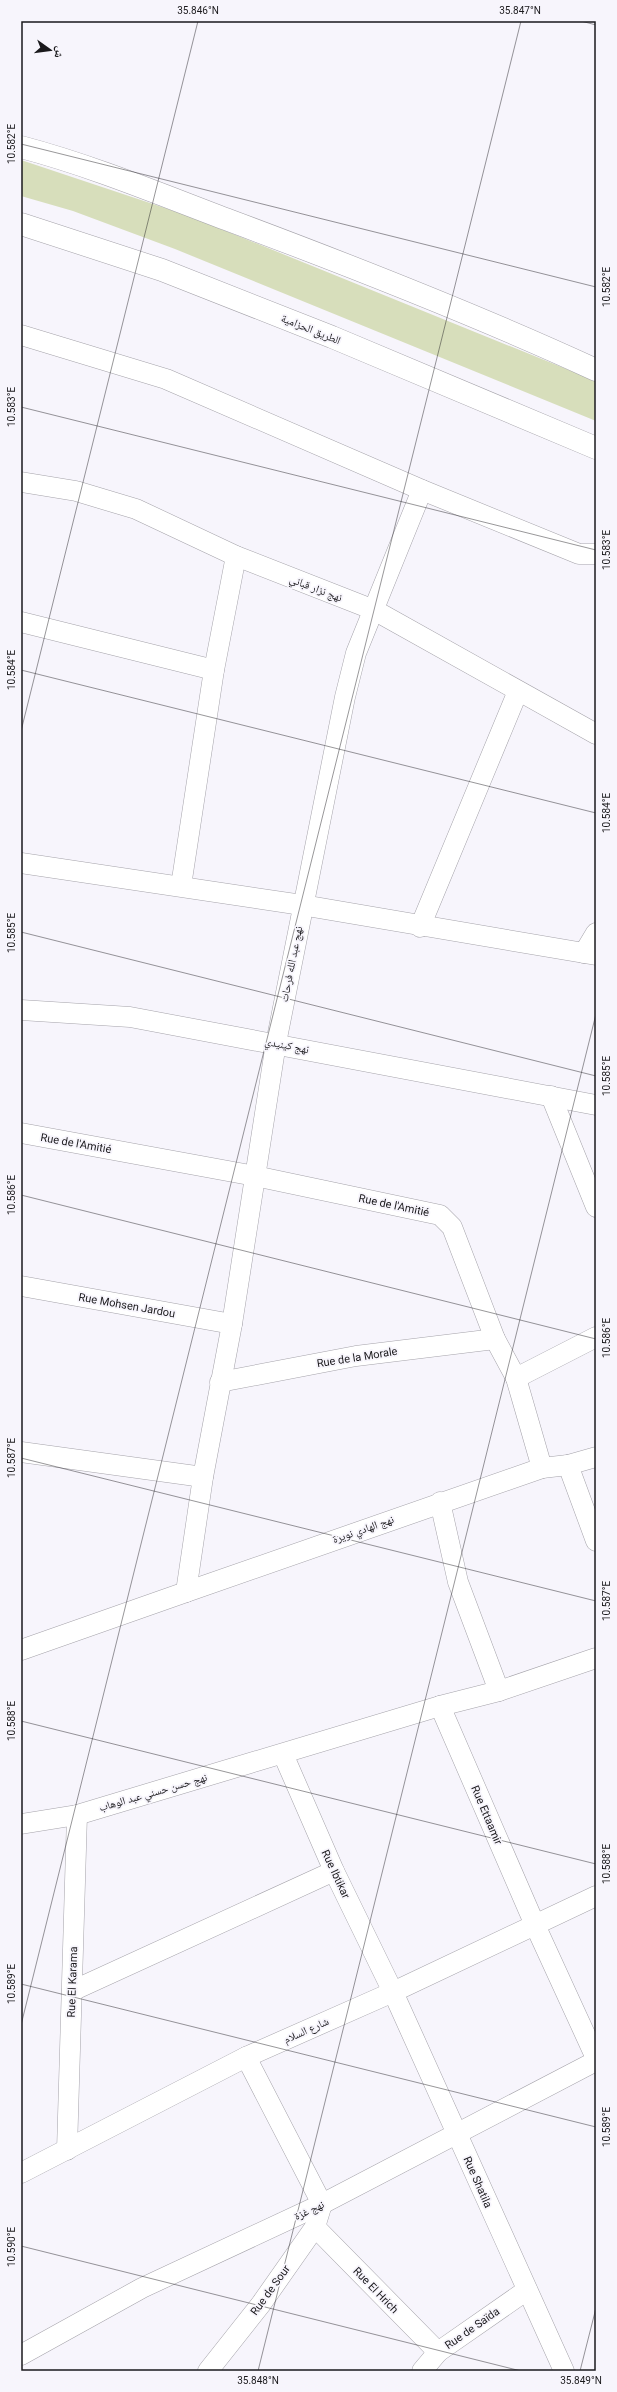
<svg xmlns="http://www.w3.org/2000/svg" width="617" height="2392" font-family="Roboto,'Noto Naskh Arabic',sans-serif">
<rect width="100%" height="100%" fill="#f7f5fc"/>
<path fill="#d7debb" d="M21,160L189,216L596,381V421L175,249L73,211L21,196Z"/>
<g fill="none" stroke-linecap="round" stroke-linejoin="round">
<defs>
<g id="minor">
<path d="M21,335L166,379L422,490L579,554H596"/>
<path d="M21,482L76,491L136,509L236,556L374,610L596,734"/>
<path d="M21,622L214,670"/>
<path d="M21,863L302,905L596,955"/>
<path d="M181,886L214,670L236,556"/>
<path d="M420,927L518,691"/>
<path d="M584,953L596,933"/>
<path d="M21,1010L130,1017L596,1105"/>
<path d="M551,1096L596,1207"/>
<path d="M21,1133L255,1176L440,1215L452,1227L495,1339L516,1378L542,1468L568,1465L596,1457"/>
<path d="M21,1286L232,1324"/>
<path d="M516,1378L596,1337"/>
<path d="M220,1382L356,1356L495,1339"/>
<path d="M21,1452L203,1477"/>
<path d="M568,1465L596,1541"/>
<path d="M440,1502L458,1582L499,1691"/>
<path d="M186,1592L542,1468"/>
<path d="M21,1650L186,1592L203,1477L232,1324L276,1043L345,697L356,653L422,490"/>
<path d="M440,1706L535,1925L596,2058"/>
<path d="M283,1754L334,1871L393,1992L564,2371"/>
<path d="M21,1824L77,1815L440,1706L499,1691L596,1658"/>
<path d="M72,1991L334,1871"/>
<path d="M246,2057L322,2204"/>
<path d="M67,2150L77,1815"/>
<path d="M21,2173L246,2057L393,1992L596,1896"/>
<path d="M315,2227L438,2352"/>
<path d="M21,2355L142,2288L322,2204L596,2061"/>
<path d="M208,2371L261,2304L315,2227L322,2204"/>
<path d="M422,2371L438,2352L527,2290"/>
</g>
<g id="highway">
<path d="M21,147C93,166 162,195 231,221C354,267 477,315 596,370"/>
<path d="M21,224L162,270L332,337L596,448"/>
</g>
</defs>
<use href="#minor" stroke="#a5a3aa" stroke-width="21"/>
<use href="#highway" stroke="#a5a3aa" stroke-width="23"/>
<use href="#minor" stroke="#fff" stroke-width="20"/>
<use href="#highway" stroke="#fff" stroke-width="22"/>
</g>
<path fill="none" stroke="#1a191c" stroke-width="1" stroke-opacity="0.45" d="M581,21L596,25M21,144L596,287M21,407L596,550M21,670L596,813M21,731L198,21M21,932L596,1076M21,1195L596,1339M21,1458L596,1601M21,1721L596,1864M21,1984L596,2127M21,2025L521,21M21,2246L521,2371M258,2371L596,1014M580,2371L596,2308"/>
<g text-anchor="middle" stroke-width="3.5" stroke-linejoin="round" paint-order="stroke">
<g font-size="11" fill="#1a191c" stroke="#f7f5fc">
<text transform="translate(311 329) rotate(22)" y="4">الطريق الحزامية</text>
<text transform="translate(316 588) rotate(21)" y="4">نهج نزار قباني</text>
<text transform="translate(291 964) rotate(-79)" y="4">نهج عبد الله فرحات</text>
<text transform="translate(287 1045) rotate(11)" y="4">نهج كينيدي</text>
<text transform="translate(76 1143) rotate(10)" y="4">Rue de l'Amitié</text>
<text transform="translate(394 1205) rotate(12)" y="4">Rue de l'Amitié</text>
<text transform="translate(127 1305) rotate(10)" y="4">Rue Mohsen Jardou</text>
<text transform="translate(357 1357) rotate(-9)" y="4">Rue de la Morale</text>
<text transform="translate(363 1529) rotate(-19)" y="4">نهج الهادي نويرة</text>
<text transform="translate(153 1792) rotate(-16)" y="4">نهج حسن حسني عبد الوهاب</text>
<text transform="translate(487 1815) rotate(67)" y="4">Rue Ettaamir</text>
<text transform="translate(336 1874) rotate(65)" y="4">Rue Ibtikar</text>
<text transform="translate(72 1982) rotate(-88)" y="4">Rue El Karama</text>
<text transform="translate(306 2030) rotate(-24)" y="4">شارع السلام</text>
<text transform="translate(478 2182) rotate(66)" y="4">Rue Shatila</text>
<text transform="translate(309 2210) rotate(-25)" y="4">نهج غزة</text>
<text transform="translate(270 2290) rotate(-54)" y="4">Rue de Sour</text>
<text transform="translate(376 2290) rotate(46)" y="4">Rue El Hrich</text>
<text transform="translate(472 2328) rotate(-35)" y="4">Rue de Saïda</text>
</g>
</g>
<rect width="617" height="2392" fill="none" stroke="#f7f5fc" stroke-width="44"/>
<g transform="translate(50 50) rotate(104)" stroke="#f7f5fc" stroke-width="3" paint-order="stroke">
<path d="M0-3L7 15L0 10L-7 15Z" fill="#1a191c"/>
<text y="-6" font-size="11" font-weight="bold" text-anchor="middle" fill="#1a191c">ش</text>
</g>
<rect x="22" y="22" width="573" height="2348" fill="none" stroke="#1a191c" stroke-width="1.5"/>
<g font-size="10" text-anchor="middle" fill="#1a191c">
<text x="198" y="14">35.846°N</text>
<text x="520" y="14">35.847°N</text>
<text transform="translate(11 144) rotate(-90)" y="4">10.582°E</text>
<text transform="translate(606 287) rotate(-90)" y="4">10.582°E</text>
<text transform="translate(11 407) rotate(-90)" y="4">10.583°E</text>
<text transform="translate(606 550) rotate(-90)" y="4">10.583°E</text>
<text transform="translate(11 670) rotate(-90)" y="4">10.584°E</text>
<text transform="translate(606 813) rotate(-90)" y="4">10.584°E</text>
<text transform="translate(11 933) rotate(-90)" y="4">10.585°E</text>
<text transform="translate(606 1076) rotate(-90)" y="4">10.585°E</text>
<text transform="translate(11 1195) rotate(-90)" y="4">10.586°E</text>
<text transform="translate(606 1338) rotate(-90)" y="4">10.586°E</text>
<text transform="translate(11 1458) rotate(-90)" y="4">10.587°E</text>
<text transform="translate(606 1601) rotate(-90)" y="4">10.587°E</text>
<text transform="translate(11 1721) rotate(-90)" y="4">10.588°E</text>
<text transform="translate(606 1864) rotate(-90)" y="4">10.588°E</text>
<text transform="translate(11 1984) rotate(-90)" y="4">10.589°E</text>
<text transform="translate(606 2127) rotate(-90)" y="4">10.589°E</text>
<text transform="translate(11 2247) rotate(-90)" y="4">10.590°E</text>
<text x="258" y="2384">35.848°N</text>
<text x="581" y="2384">35.849°N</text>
</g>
</svg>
